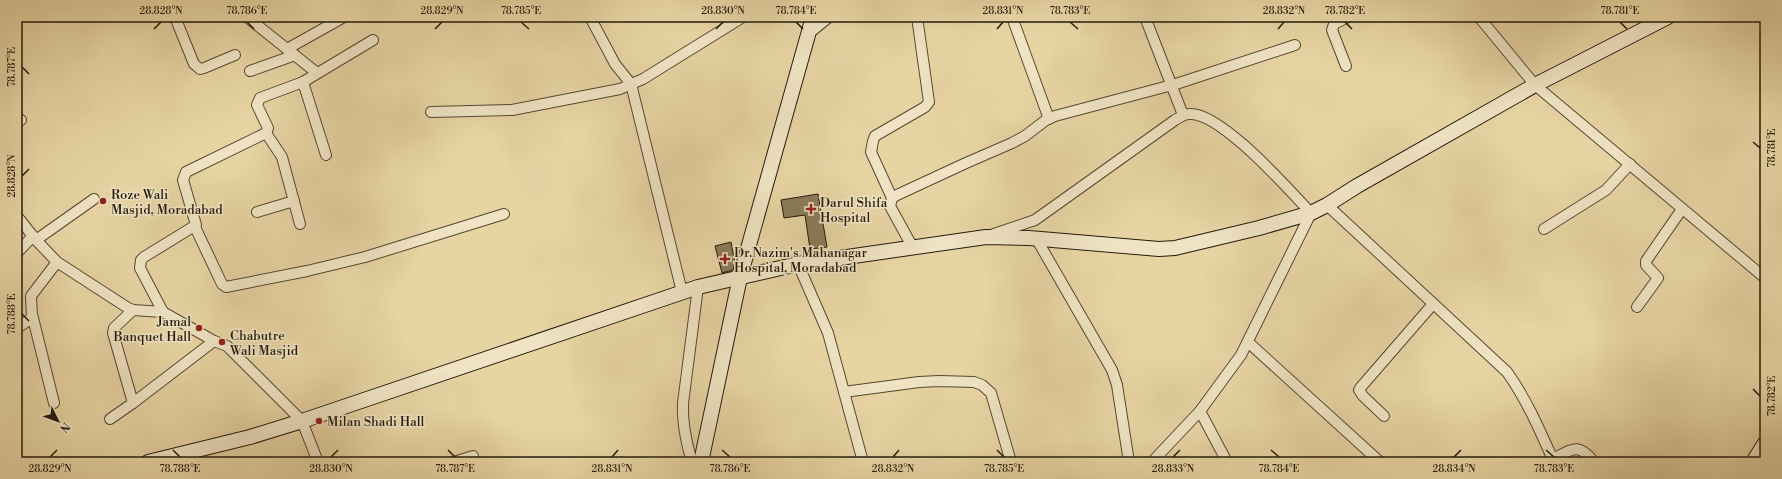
<svg xmlns="http://www.w3.org/2000/svg" width="1782" height="479" font-family="'Libre Bodoni',serif">
<rect width="100%" height="100%" fill="#e7d4a3"/>
<filter id="stains"><feTurbulence type="fractalNoise" baseFrequency=".005" numOctaves="4"/><feColorMatrix values="0 0 0 0 .2 0 0 0 0 .09 0 0 0 0 .02 0 0 0 .5 -.17"/></filter>
<radialGradient id="worn" r=".72"><stop offset=".6" stop-color="#630" stop-opacity="0"/><stop offset="1" stop-color="#630" stop-opacity=".3"/></radialGradient>
<g fill="#8a7b5a" stroke="#251a0b">
<path d="M818,194L827,247L810,249L805,215L784,218L781,200Z"/>
<path d="M731,242L735,263L733,270L722,273L715,246Z"/>
</g>
<g fill="none" stroke-linecap="round" stroke-linejoin="round">
<defs>
<g id="street">
<path d="M175,17L194,64L200,69L204,68L235,55"/>
<path d="M247,17L317,73"/>
<path d="M590,17L615,64L631,84L682,292"/>
<path d="M1012,17L1049,119"/>
<path d="M1145,17L1183,115"/>
<path d="M1479,17L1535,85L1765,278"/>
<path d="M807,35L829,17"/>
<path d="M287,49L344,17"/>
<path d="M1346,66L1332,30L1334,24L1348,17"/>
<path d="M250,71L295,55"/>
<path d="M303,82L326,155"/>
<path d="M431,112L512,110L620,89L643,79L743,17"/>
<path d="M17,123L21,120"/>
<path d="M266,133L282,157L300,224"/>
<path d="M892,198L871,152L873,141L875,136L925,107L929,102L917,17"/>
<path d="M1327,205L1507,372C1527,400 1540,431 1554,462"/>
<path d="M257,212L294,201"/>
<path d="M17,216L36,240L57,262L128,308L133,310L163,312L214,341L227,346L302,421L318,462"/>
<path d="M195,227L222,284L226,287L307,271L365,257L504,214"/>
<path d="M1544,229L1606,190L1630,164"/>
<path d="M991,235L1035,220L1175,120C1179,118 1184,114 1189,114C1220,111 1289,190 1311,213L1241,355L1200,411L1152,462"/>
<path d="M1036,238L1112,370L1117,385L1129,462"/>
<path d="M36,240L94,199"/>
<path d="M913,248L890,206L892,198L897,195L966,163L1012,143L1025,136L1046,120L1055,116L1176,84L1295,45"/>
<path d="M17,253L33,236"/>
<path d="M798,264L828,333L863,462"/>
<path d="M1637,307L1658,278L1646,265V261L1682,209"/>
<path d="M133,310L114,328L113,333L133,403"/>
<path d="M163,312L140,268L141,260L144,257L196,225L183,180L186,172L266,133L268,128L257,105L260,98L303,82L373,40"/>
<path d="M32,314L54,403"/>
<path d="M17,328L32,318L31,296L57,262"/>
<path d="M1248,342L1380,462"/>
<path d="M844,392L919,382L939,381L974,382L982,385L991,393L1011,462"/>
<path d="M1200,411L1227,462"/>
<path d="M1384,416L1363,396L1359,390L1361,387L1433,304"/>
<path d="M110,419L133,403L214,341"/>
<path d="M1553,459C1573,449 1578,442 1594,462"/>
<path d="M454,462L473,456"/>
<path d="M692,462C686,442 682,424 683,403L698,287"/>
</g>
<g id="secondary">
<path d="M148,462L250,437L302,421L698,287L798,264L986,237L1029,238L1159,249L1175,248L1259,228L1311,213L1327,205L1357,186L1535,85L1668,17"/>
<path d="M701,462L740,277L813,17"/>
<path d="M1753,462L1765,443"/>
</g>
</defs>
<use href="#street" stroke="#564831" stroke-width="12"/>
<use href="#secondary" stroke="#251a0b" stroke-width="16"/>
<use href="#street" stroke="#efe3c3" stroke-width="10"/>
<use href="#secondary" stroke="#efe3c3" stroke-width="14"/>
</g>
<path fill="none" stroke="#251a0b" stroke-width="1.5" d="M247,22L254,29M521,22L529,29M796,22L803,29M1070,22L1078,29M1345,22L1352,29M1620,22L1627,29M154,29L161,22M435,29L442,22M716,29L723,22M997,29L1003,22M1278,29L1284,22M22,67L29,74M1753,142L1760,148M22,176L29,169M22,314L29,321M1753,389L1760,396M173,450L180,457M448,450L455,457M722,450L730,457M997,450L1004,457M1271,450L1279,457M1546,450L1554,457M50,457L57,450M331,457L338,450M612,457L618,450M893,457L899,450M1173,457L1180,450M1454,457L1461,450"/>
<g fill="#8f2418" stroke="#efe3c3" stroke-width="1.5">
<circle cx="103" cy="201" r="4"/>
<path d="M809 203h4v4h4v4h-4v4h-4v-4h-4v-4h4z"/>
<path d="M723 253h4v4h4v4h-4v4h-4v-4h-4v-4h4z"/>
<circle cx="199" cy="328" r="4"/>
<circle cx="222" cy="342" r="4"/>
<circle cx="319" cy="421" r="4"/>
</g>
<g text-anchor="middle" stroke-width="3" stroke-linejoin="round" paint-order="stroke">
<g font-size="13" fill="#251a0b" stroke="#efe3c3" text-anchor="start">
<text x="111" y="199">Roze Wali<tspan x="111" dy="15">Masjid, Moradabad</tspan></text>
<text x="820" y="207">Darul Shifa<tspan x="820" dy="15">Hospital</tspan></text>
<text x="734" y="257">Dr.Nazim's Mahanagar<tspan x="734" dy="15">Hospital, Moradabad</tspan></text>
<text x="191" y="326" text-anchor="end">Jamal<tspan x="191" dy="15">Banquet Hall</tspan></text>
<text x="230" y="340">Chabutre<tspan x="230" dy="15">Wali Masjid</tspan></text>
<text x="327" y="426">Milan Shadi Hall</text>
</g>
</g>
<rect width="1782" height="479" fill="none" stroke="#e7d4a3" stroke-width="44"/>
<g transform="translate(58 421) rotate(132)" stroke="#efe3c3" stroke-width="3" paint-order="stroke">
<path d="M0-3L7 15L0 10L-7 15Z" fill="#251a0b"/>
<text y="-6" font-size="11" font-weight="bold" text-anchor="middle" fill="#251a0b">N</text>
</g>
<rect x="22" y="22" width="1738" height="435" fill="none" stroke="#251a0b" stroke-width="1.5"/>
<g font-size="10" text-anchor="middle" fill="#251a0b">
<text x="161" y="14">28.828°N</text>
<text x="247" y="14">78.786°E</text>
<text x="442" y="14">28.829°N</text>
<text x="521" y="14">78.785°E</text>
<text x="723" y="14">28.830°N</text>
<text x="796" y="14">78.784°E</text>
<text x="1003" y="14">28.831°N</text>
<text x="1070" y="14">78.783°E</text>
<text x="1284" y="14">28.832°N</text>
<text x="1345" y="14">78.782°E</text>
<text x="1620" y="14">78.781°E</text>
<text transform="translate(11 67) rotate(-90)" y="4">78.787°E</text>
<text transform="translate(1771 148) rotate(-90)" y="4">78.781°E</text>
<text transform="translate(11 176) rotate(-90)" y="4">28.828°N</text>
<text transform="translate(11 314) rotate(-90)" y="4">78.788°E</text>
<text transform="translate(1771 396) rotate(-90)" y="4">78.782°E</text>
<text x="50" y="472">28.829°N</text>
<text x="180" y="472">78.788°E</text>
<text x="331" y="472">28.830°N</text>
<text x="455" y="472">78.787°E</text>
<text x="612" y="472">28.831°N</text>
<text x="730" y="472">78.786°E</text>
<text x="893" y="472">28.832°N</text>
<text x="1004" y="472">78.785°E</text>
<text x="1173" y="472">28.833°N</text>
<text x="1279" y="472">78.784°E</text>
<text x="1454" y="472">28.834°N</text>
<text x="1554" y="472">78.783°E</text>
</g>
<rect width="100%" height="100%" filter="url(#stains)"/>
<rect width="100%" height="100%" fill="url(#worn)"/>
</svg>
